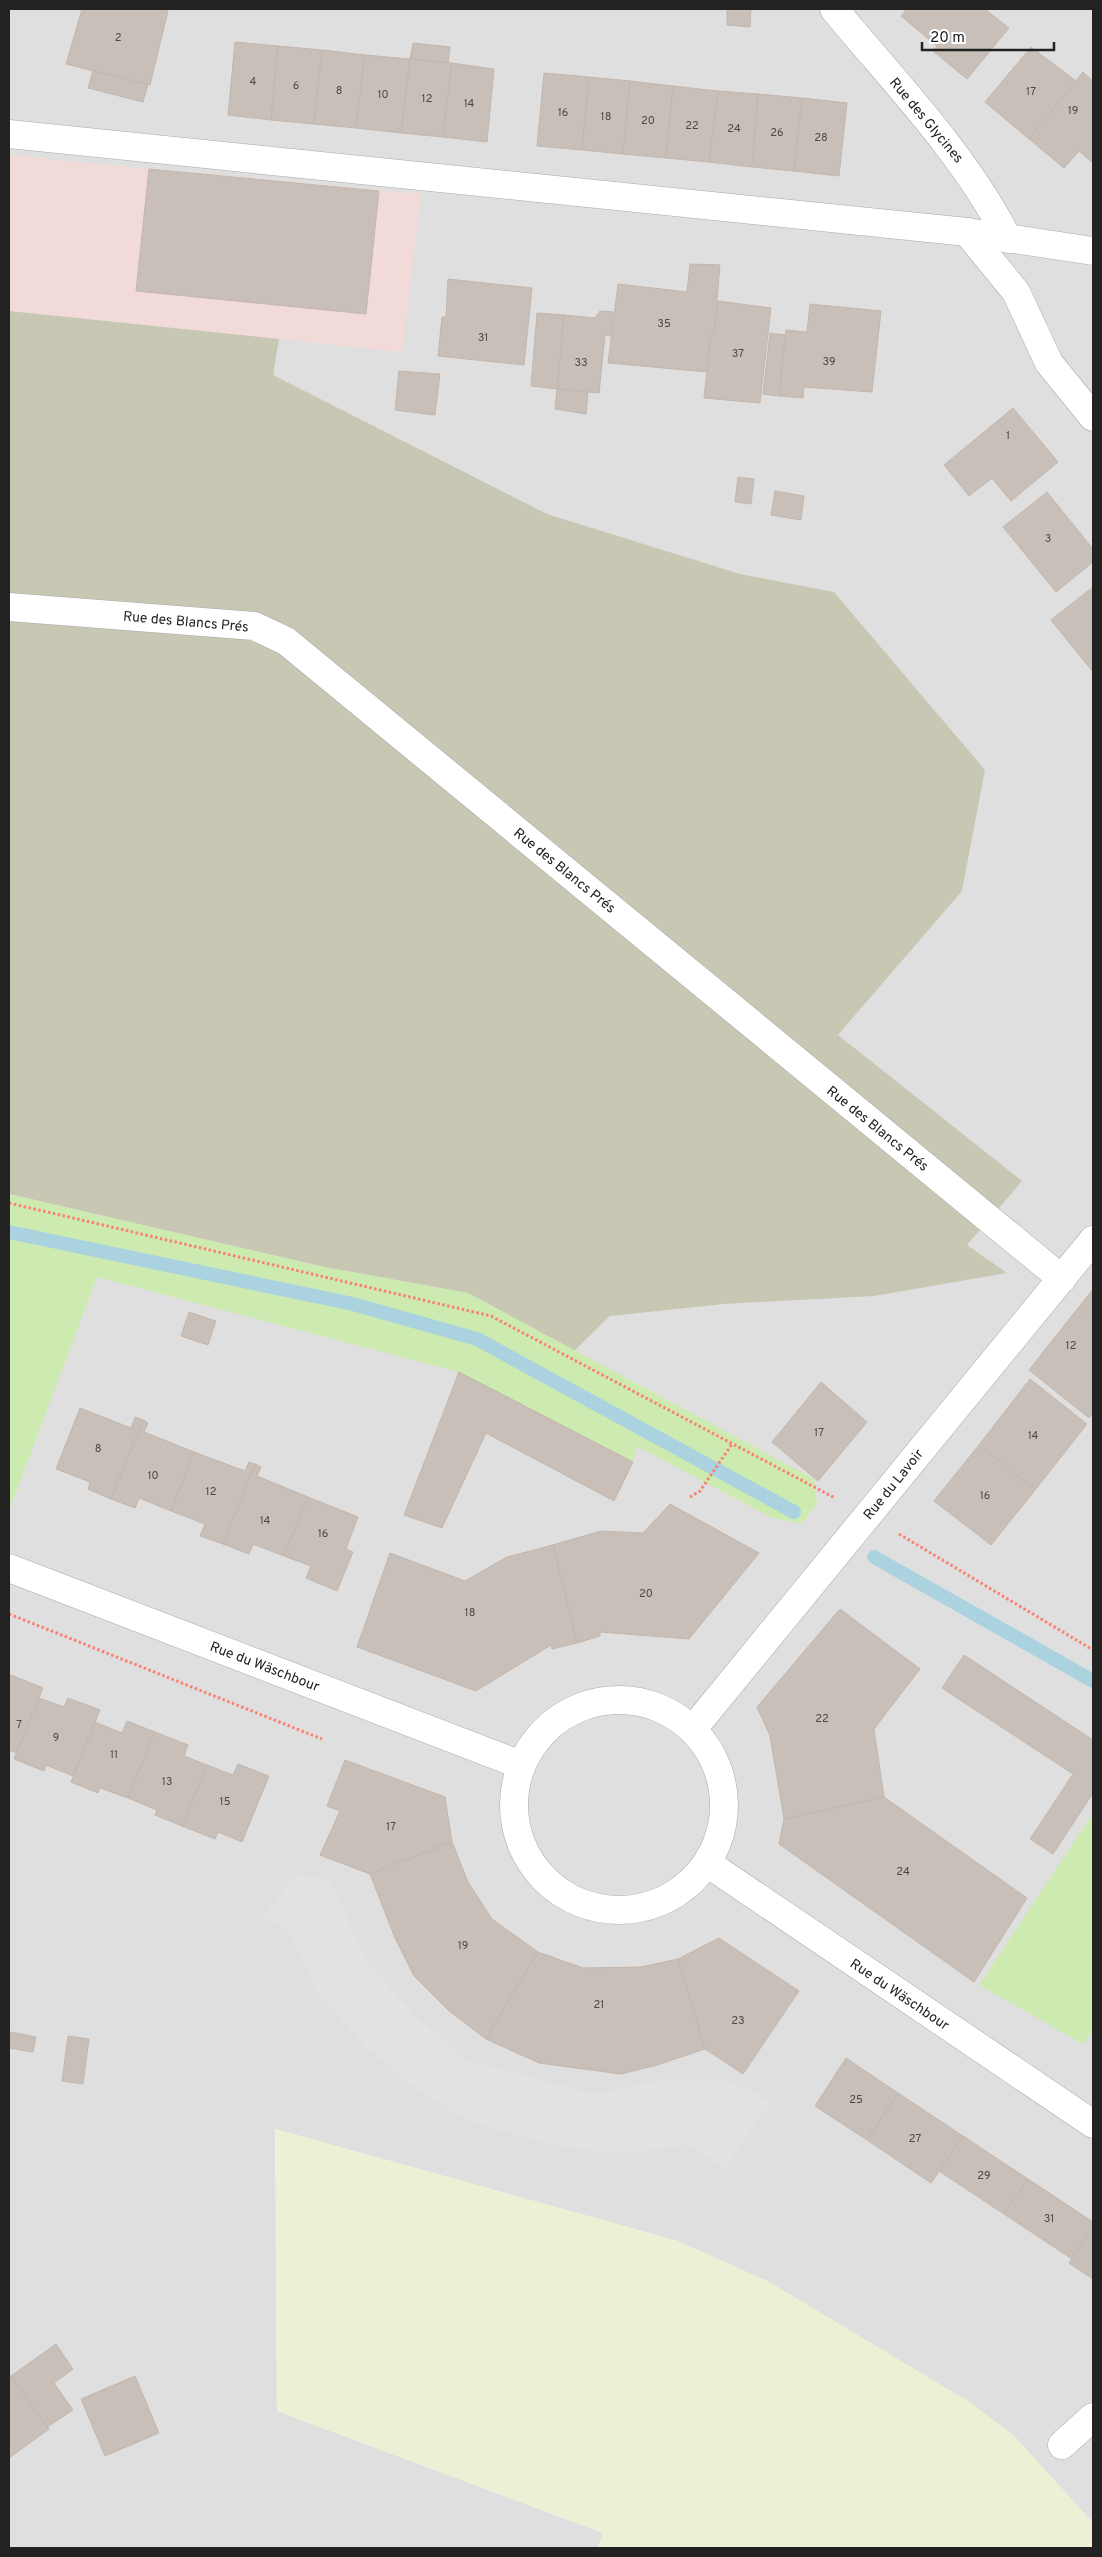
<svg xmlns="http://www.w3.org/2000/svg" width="1102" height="2557" font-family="Overpass,sans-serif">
<rect width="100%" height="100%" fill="#f2efe9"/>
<path fill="#e0dfdf" d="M9,9H1093V2523L1015,2437L971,2403L769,2282L678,2241L275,2129L277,2411L603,2533L598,2548H9Z"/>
<path fill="#f2dad9" d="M9,154L54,160L421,194L402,352L9,311Z"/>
<path fill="#c7c7b4" d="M9,311L279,339L273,375L547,514L740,574L834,592L985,770L962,891L838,1035L1022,1181L967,1245L1007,1273L874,1296L724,1304L610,1316L574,1351L468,1293L324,1267L9,1194Z"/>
<path fill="#eef0d5" d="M275,2129L678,2241L769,2282L971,2403L1015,2437L1093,2523V2548H598L603,2533L277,2411Z"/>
<g fill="#cdebb0">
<path d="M9,1194L324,1267L468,1293L814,1479L817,1504L801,1524L770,1517L637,1446L633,1462L459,1372L97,1277L9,1511Z"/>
<path d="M1093,1813V2031L1083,2044L979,1985Z"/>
</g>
<path fill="#e2e2e2" d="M297,1873L331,1882L369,1966L414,2014L463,2059L593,2094L664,2079L723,2080L757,2093L770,2103L724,2169L689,2144L631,2153L591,2151L542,2142L468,2121L415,2087L365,2046L317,1992L288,1930L263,1916Z"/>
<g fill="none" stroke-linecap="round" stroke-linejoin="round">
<g stroke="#aad3df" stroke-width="14">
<path d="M9,1232L353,1304L477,1339L794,1512"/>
<path d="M874,1557L1093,1681"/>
</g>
</g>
<g fill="#c7bfb8" stroke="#c4b6ab">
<path d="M82,9H160L168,11L150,85L66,64Z"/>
<path d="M727,9H751L750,27L727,25Z"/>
<path d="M907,9H985L1009,28L967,79L933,51L937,46L901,16Z"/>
<path d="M235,42L278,46L271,120L228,115Z"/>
<path d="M413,43L450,47L448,63L410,59Z"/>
<path d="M278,46L322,50L314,124L271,120Z"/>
<path d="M1031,47L1076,81L1029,139L985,102Z"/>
<path d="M322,50L365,55L356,128L314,124Z"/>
<path d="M365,55L410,59L401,133L356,128Z"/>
<path d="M410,59L452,63L443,137L401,133Z"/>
<path d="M452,63L494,69L487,142L443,137Z"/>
<path d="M93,71L148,84L143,102L88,88Z"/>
<path d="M1083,72L1093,81V163L1079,151L1064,168L1029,139Z"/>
<path d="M544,73L589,77L582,150L537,146Z"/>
<path d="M589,77L630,81L623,154L582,150Z"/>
<path d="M630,81L673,86L666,158L623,154Z"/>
<path d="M673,86L718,91L709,162L666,158Z"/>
<path d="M718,91L758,94L752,167L709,162Z"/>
<path d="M758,94L802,98L794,171L752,167Z"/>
<path d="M802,98L847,103L839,176L794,171Z"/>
<path d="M149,169L379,191L366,314L136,291Z"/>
<path d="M690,264L720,265L714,334H711L707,372L608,363L618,284L687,292Z"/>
<path d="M448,279L532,288L524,365L438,356L442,317H446Z"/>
<path d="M718,301L771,308L760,403L704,398L711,334H714Z"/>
<path d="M810,304L881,311L872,392L804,387L803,398L779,396L786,330L807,332Z"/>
<path d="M600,311L613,312L611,336L605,335L599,393L557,389L564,315L595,318Z"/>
<path d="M537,313L564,315L557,389L531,386Z"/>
<path d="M770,333L785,335L779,396L763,394Z"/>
<path d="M399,371L440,374L435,415L395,410Z"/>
<path d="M557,389L588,392L586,414L555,409Z"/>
<path d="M1013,408L1058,462L1011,501L992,478L969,496L944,465Z"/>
<path d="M738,477L754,479L751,504L735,502Z"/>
<path d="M775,491L804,496L801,520L771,515Z"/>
<path d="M1047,492L1093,549V562L1056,592L1003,527Z"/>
<path d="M1093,587V672L1051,620Z"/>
<path d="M1093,1289V1320L1078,1308Z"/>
<path d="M1078,1308L1093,1320V1413L1089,1418L1029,1370Z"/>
<path d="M189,1312L216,1321L208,1345L181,1336Z"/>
<path d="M459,1372L633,1462L614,1501L486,1433L442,1528L404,1515Z"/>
<path d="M1030,1379L1087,1424L1035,1490L979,1445Z"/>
<path d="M821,1382L867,1422L818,1481L772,1442Z"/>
<path d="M80,1408L131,1428L135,1417L143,1420L111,1499L88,1489L90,1482L56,1469Z"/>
<path d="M143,1420L148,1423L144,1432L194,1452L171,1511L139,1498L135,1508L111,1499Z"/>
<path d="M979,1445L1035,1490L991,1545L934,1501Z"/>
<path d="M194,1452L245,1471L249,1462L255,1464L223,1544L200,1536L205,1524L171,1511Z"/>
<path d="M255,1464L261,1467L257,1476L308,1497L284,1556L253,1544L249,1554L223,1544Z"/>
<path d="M308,1497L358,1517L346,1549L353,1552L337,1591L306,1578L311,1566L284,1556Z"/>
<path d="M670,1504L759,1553L689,1639L600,1632V1636L577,1643L553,1545L601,1531L643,1533Z"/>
<path d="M553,1545L577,1643L552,1649L551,1645L476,1691L357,1647L390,1553L465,1581L507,1557Z"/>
<path d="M840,1609L920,1669L874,1729L884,1797L784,1819L770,1736L757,1707Z"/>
<path d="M964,1655L1093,1740V1793L1053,1854L1030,1839L1073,1774L942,1688Z"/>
<path d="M11,1675L43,1688L17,1753L9,1750V1680Z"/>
<path d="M39,1698L64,1707L68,1698L100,1710L73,1776L46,1765L44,1771L14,1759Z"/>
<path d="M127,1721L155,1732L128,1798L100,1788L98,1793L71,1782L95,1722L122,1733Z"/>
<path d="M155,1732L188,1745L184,1756L207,1765L182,1826L155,1815L157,1810L128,1798Z"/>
<path d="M345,1760L445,1797L452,1842L370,1874L320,1855L340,1811L327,1806Z"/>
<path d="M238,1764L269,1776L242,1842L218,1832L215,1839L182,1826L207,1765L233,1775Z"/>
<path d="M884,1797L1027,1898L974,1982L779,1844L784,1819Z"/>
<path d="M452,1842L468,1882L492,1919L538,1952L486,2039L448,2010L414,1976L395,1938L370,1874Z"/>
<path d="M719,1938L799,1991L743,2074L705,2049L678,1959Z"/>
<path d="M538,1952L583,1968L641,1967L678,1959L705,2049L657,2065L621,2074L539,2063L486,2039Z"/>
<path d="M11,2032L36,2037L33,2052L9,2048Z"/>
<path d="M68,2036L89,2039L83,2084L62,2081Z"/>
<path d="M846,2058L898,2093L867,2140L815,2106Z"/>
<path d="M898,2093L963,2136L931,2183L867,2140Z"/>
<path d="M963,2136L1028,2179L1004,2214L939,2171Z"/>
<path d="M1028,2179L1093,2222V2227L1072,2259L1004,2214Z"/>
<path d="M1093,2227V2279L1069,2263Z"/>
<path d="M56,2344L73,2369L54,2383L73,2410L47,2427L11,2376Z"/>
<path d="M9,2376H11L49,2429L9,2458Z"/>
<path d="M135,2376L159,2433L105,2456L81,2399Z"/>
</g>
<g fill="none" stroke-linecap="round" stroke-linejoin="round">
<defs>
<g id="minor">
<path d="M834,9C895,83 964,153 1008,239"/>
<path d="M9,134L967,232L1093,251"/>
<path d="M967,232L1016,292L1049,363L1093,417"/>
<path d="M9,607L254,626L286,641L1062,1279"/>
<path d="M9,1568L521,1765"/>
<circle cx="619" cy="1805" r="105"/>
<path d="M693,1729L1093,1240"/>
<path d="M707,1863L1093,2124"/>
<path d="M1062,2445L1093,2417"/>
</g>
</defs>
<use href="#minor" stroke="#a9a9a9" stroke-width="29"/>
<g stroke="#fa8072" stroke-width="3" stroke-dasharray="2.5 2.5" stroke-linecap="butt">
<path d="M9,1203L491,1316L835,1498"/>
<path d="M690,1497L700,1491L732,1444"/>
<path d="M899,1534L1093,1650"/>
<path d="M9,1614L322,1739"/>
</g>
<use href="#minor" stroke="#fff" stroke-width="28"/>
</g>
<g text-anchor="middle" stroke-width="4" stroke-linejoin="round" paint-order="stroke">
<g font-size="11" fill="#4b4948">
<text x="118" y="41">2</text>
<text x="253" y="85">4</text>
<text x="296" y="89">6</text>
<text x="339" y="94">8</text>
<text x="1031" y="95">17</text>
<text x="383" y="98">10</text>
<text x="427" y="102">12</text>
<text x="469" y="107">14</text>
<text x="1073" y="114">19</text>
<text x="563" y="116">16</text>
<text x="606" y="120">18</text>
<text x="648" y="124">20</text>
<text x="692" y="129">22</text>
<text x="734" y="132">24</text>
<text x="777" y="136">26</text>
<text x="821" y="141">28</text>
<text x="664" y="327">35</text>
<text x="483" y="341">31</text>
<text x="738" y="357">37</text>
<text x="829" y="365">39</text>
<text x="581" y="366">33</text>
<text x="1008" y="439">1</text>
<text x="1048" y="542">3</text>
<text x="1071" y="1349">12</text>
<text x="819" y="1436">17</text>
<text x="1033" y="1439">14</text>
<text x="98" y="1452">8</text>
<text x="153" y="1479">10</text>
<text x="211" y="1495">12</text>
<text x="985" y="1499">16</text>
<text x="265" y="1524">14</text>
<text x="323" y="1537">16</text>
<text x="646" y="1597">20</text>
<text x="470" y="1616">18</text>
<text x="822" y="1722">22</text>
<text x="19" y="1728">7</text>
<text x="56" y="1741">9</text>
<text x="114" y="1758">11</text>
<text x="167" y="1785">13</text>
<text x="225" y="1805">15</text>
<text x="391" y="1830">17</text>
<text x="903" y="1875">24</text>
<text x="463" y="1949">19</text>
<text x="599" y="2008">21</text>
<text x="738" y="2024">23</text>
<text x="856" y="2103">25</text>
<text x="915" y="2142">27</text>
<text x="984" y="2179">29</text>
<text x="1049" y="2222">31</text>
</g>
<g font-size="14" fill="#222" stroke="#fff">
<text transform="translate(927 120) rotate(50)" y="5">Rue des Glycines</text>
<text transform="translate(186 621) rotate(5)" y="5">Rue des Blancs Prés</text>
<text transform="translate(565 870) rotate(39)" y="5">Rue des Blancs Prés</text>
<text transform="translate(878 1128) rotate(39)" y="5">Rue des Blancs Prés</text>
<text transform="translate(893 1484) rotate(-51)" y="5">Rue du Lavoir</text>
<text transform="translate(265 1666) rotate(21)" y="5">Rue du Wäschbour</text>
<text transform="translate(900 1994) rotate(34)" y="5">Rue du Wäschbour</text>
</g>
</g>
<rect width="1102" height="2557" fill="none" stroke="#222222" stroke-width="20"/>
<path d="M922 42v8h132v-8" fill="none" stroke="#222222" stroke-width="2.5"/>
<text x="930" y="42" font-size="15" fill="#222222" stroke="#ffffff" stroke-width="4" paint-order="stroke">20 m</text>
</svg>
